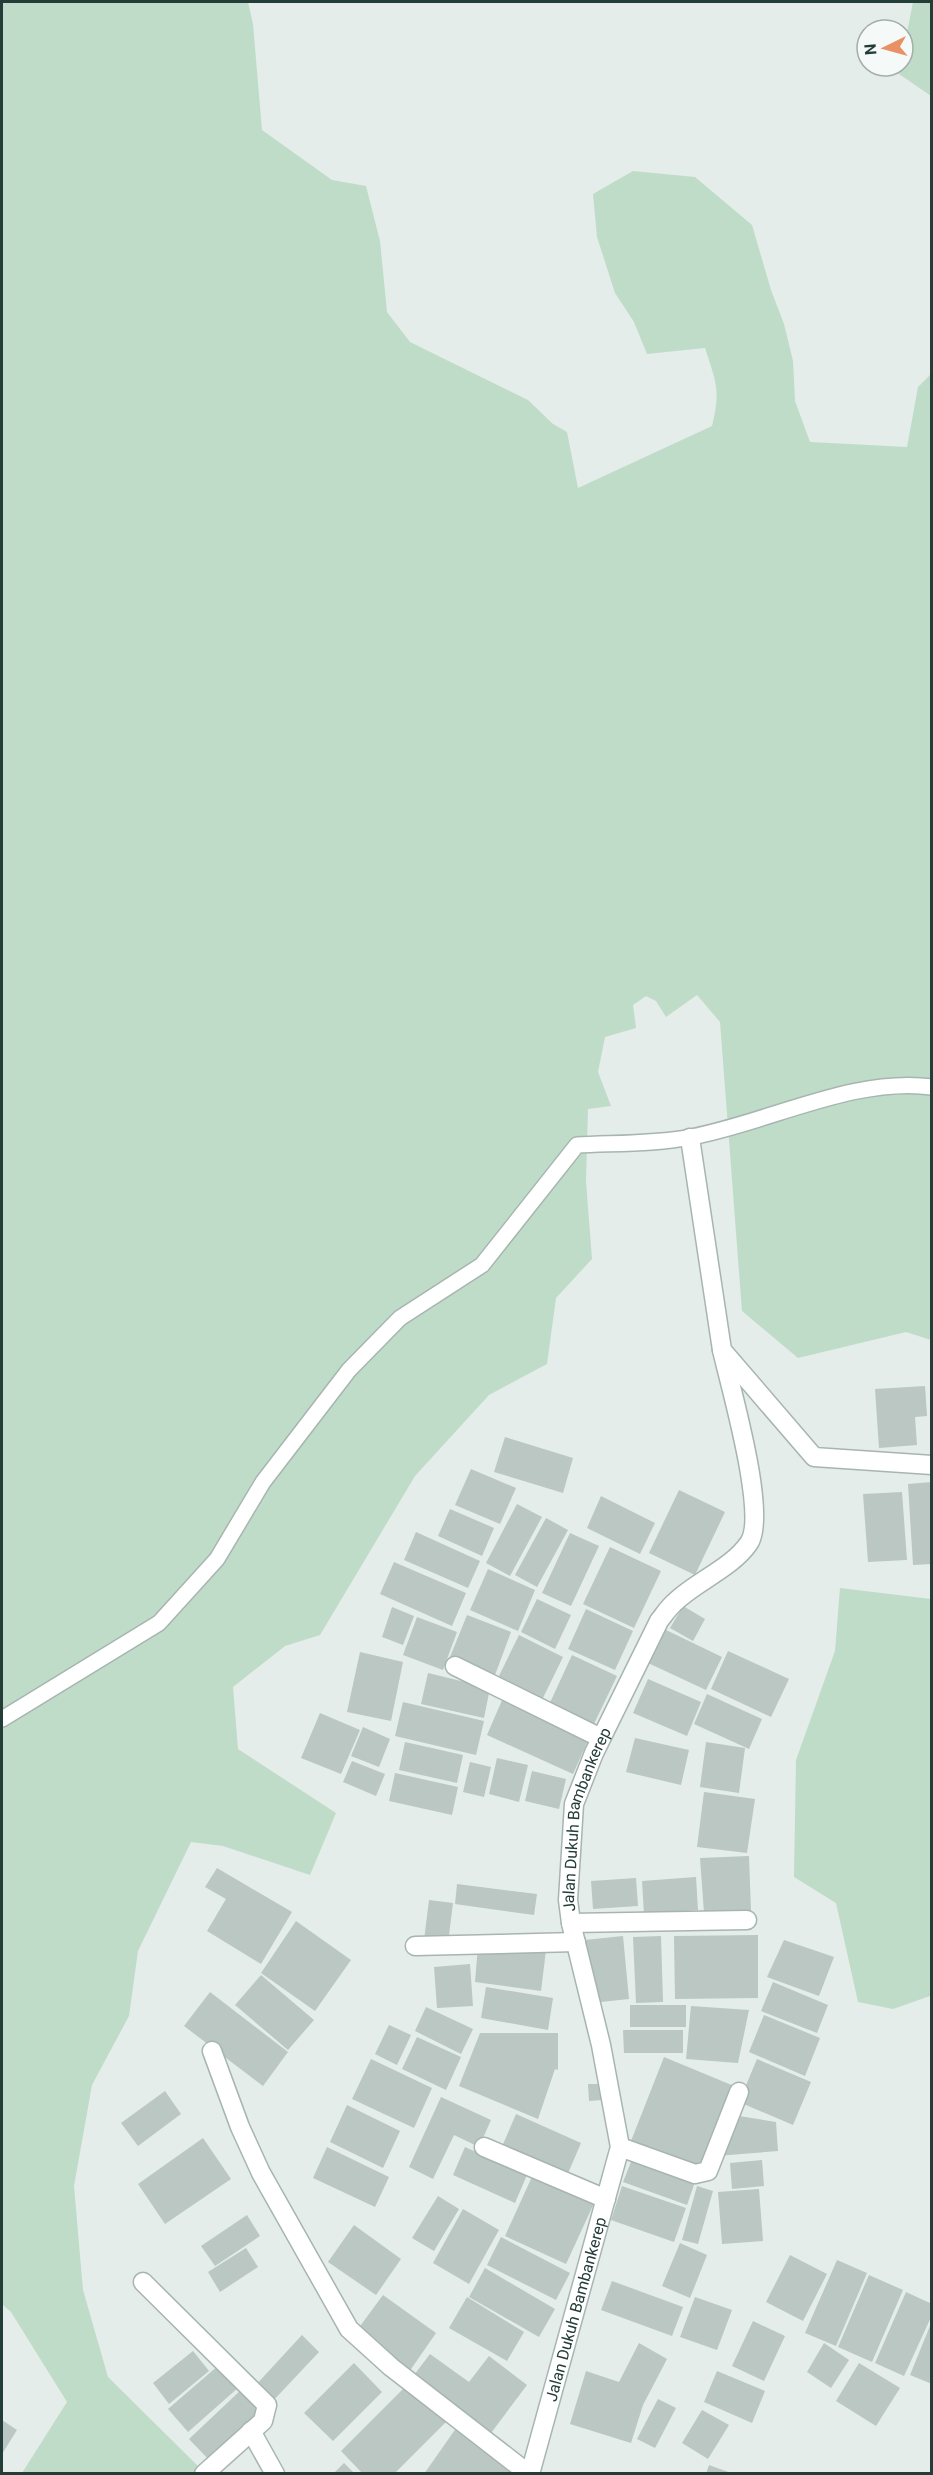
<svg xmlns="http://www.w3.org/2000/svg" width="933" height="2475" font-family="Roboto,sans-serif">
<rect width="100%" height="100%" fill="#e4edea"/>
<g fill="#bfdcc9">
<path d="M2,2H248L253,24L262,130L332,180L366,186L380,241L387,312L410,342L528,400L553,424L567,432L578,488L712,426C721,390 716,382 705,348L647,354L634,322L615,293L597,237L593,194L633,171L695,177L752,225L771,290L784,324L793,361L795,401L810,442L907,447L918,387L931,374V1340L906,1332L798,1358L742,1311L720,1022L697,995L666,1017L656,1001L646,996L633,1005L636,1028L605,1037L598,1072L611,1106L588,1109L586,1181L592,1259L556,1298L547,1364L489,1395L415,1476L320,1635L285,1646L233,1687L238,1749L336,1813L310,1875L223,1846L191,1842L138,1951L129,2016L92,2085L74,2186L83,2290L108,2377L205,2473H22L67,2402L11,2312L2,2304Z"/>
<path d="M913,2L931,3V96L899,74L901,66H903V53Z"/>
<path d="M840,1588L931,1599V1992L930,1996L893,2009L858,2002L836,1903L794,1877L796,1760L835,1651Z"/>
</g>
<g fill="#bac7c3">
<path d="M925,1386L927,1416L915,1417L917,1445L879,1448L875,1389Z"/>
<path d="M505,1437L573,1458L563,1493L494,1472Z"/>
<path d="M471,1469L516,1488L500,1524L455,1505Z"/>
<path d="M932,1482V1564L913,1565L908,1484Z"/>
<path d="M679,1490L725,1512L695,1575L649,1553Z"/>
<path d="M902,1492L907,1560L868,1562L863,1494Z"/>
<path d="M601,1496L655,1523L640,1554L587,1528Z"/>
<path d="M517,1504L542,1517L510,1576L486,1563Z"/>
<path d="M450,1509L494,1528L482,1556L438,1536Z"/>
<path d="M546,1518L568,1530L537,1587L515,1575Z"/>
<path d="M416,1532L480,1561L468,1588L404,1560Z"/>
<path d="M570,1533L599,1546L571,1606L542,1593Z"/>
<path d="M610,1547L661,1571L634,1628L583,1604Z"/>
<path d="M394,1562L466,1593L452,1626L380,1594Z"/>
<path d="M488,1569L535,1590L518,1631L470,1610Z"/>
<path d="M537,1599L571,1615L555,1649L521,1632Z"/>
<path d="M683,1606L705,1619L693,1641L670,1628Z"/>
<path d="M392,1607L414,1616L403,1645L382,1637Z"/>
<path d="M586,1609L633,1631L615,1670L568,1649Z"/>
<path d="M467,1615L511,1632L495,1675L450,1657Z"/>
<path d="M417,1617L457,1632L443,1670L403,1655Z"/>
<path d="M664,1629L722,1657L706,1690L648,1663Z"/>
<path d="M519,1635L563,1657L541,1702L497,1680Z"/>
<path d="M728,1651L789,1679L771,1717L711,1689Z"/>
<path d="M360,1652L403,1662L391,1721L347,1712Z"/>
<path d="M572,1655L617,1676L592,1728L548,1707Z"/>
<path d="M428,1673L490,1688L484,1718L421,1704Z"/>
<path d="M648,1679L701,1702L687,1736L633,1713Z"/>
<path d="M707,1694L762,1719L749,1749L694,1724Z"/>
<path d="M503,1698L590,1736L573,1774L487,1735Z"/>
<path d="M403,1702L484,1721L476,1755L395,1736Z"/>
<path d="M320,1713L360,1730L341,1774L301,1758Z"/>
<path d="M363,1727L390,1739L379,1767L351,1756Z"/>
<path d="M635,1738L689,1750L681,1785L626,1772Z"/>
<path d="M405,1742L463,1755L457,1783L399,1770Z"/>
<path d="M706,1742L745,1748L739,1793L700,1787Z"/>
<path d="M497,1758L528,1765L519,1802L489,1794Z"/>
<path d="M352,1761L385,1774L376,1796L343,1782Z"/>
<path d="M470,1762L491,1767L484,1797L463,1792Z"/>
<path d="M532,1771L566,1779L559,1809L525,1801Z"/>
<path d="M395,1773L458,1787L452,1815L389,1801Z"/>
<path d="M704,1792L755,1799L747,1853L697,1847Z"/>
<path d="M749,1856L751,1911L704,1913L700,1858Z"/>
<path d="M217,1868L292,1912L261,1964L207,1931L226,1899L205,1887Z"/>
<path d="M696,1877L698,1910L644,1914L642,1881Z"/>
<path d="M636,1878L638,1906L593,1909L591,1881Z"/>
<path d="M457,1884L537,1894L534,1915L455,1904Z"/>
<path d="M429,1900L453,1903L448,1943L424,1940Z"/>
<path d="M296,1921L351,1960L315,2011L261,1973Z"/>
<path d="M758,1935V1998L675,1999L674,1936Z"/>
<path d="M623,1936L629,1999L591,2003L585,1940Z"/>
<path d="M661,1936L663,2002L636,2003L633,1937Z"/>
<path d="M784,1940L834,1957L819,1996L767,1977Z"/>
<path d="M478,1946L546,1950L541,1991L475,1982Z"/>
<path d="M470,1964L473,2006L437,2008L434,1967Z"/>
<path d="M261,1975L314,2020L288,2050L235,2005Z"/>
<path d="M773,1982L828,2005L817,2033L761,2011Z"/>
<path d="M486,1987L553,1998L548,2030L481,2018Z"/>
<path d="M210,1992L288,2052L263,2086L184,2026Z"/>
<rect x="630" y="2005" width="56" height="22"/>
<path d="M691,2006L749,2010L738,2063L686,2059Z"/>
<path d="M426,2007L473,2029L461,2054L415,2031Z"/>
<path d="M764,2015L820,2038L805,2076L749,2052Z"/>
<path d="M389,2025L411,2035L397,2065L375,2054Z"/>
<path d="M623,2030H683V2053H624Z"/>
<path d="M480,2033H558V2070L555,2069L538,2119L459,2086Z"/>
<path d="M417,2037L461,2057L446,2090L402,2069Z"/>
<path d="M664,2057L734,2086L700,2169L631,2141Z"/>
<path d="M371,2059L432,2088L414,2128L352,2099Z"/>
<path d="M757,2059L811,2082L793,2125L739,2102Z"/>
<path d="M588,2084H602V2100L589,2101Z"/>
<path d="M165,2091L181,2114L138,2146L121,2123Z"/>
<path d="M441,2097L491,2120L479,2147L454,2135L433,2179L409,2167Z"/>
<path d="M347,2105L400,2131L383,2168L330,2142Z"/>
<path d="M516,2114L581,2143L566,2178L501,2149Z"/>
<path d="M733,2115L776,2122L778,2151L716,2156Z"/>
<path d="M203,2138L231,2179L165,2224L138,2184Z"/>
<path d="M327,2147L389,2177L375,2207L313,2178Z"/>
<path d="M465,2147L527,2175L515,2203L453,2175Z"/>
<path d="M633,2157L696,2179L687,2205L623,2182Z"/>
<path d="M762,2160L764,2186L732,2189L730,2163Z"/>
<path d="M535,2170L596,2199L566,2264L505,2236Z"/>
<path d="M622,2186L686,2208L674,2242L611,2220Z"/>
<path d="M697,2186L713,2191L698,2244L682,2240Z"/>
<path d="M759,2189L763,2241L722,2244L718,2192Z"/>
<path d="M438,2196L459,2209L434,2251L412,2238Z"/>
<path d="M463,2209L499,2230L469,2284L433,2263Z"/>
<path d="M247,2215L260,2236L215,2266L201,2246Z"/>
<path d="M354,2225L401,2259L376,2295L328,2262Z"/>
<path d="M501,2237L570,2273L556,2300L487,2265Z"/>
<path d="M680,2243L707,2255L690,2298L662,2286Z"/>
<path d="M246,2248L258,2267L220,2292L208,2272Z"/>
<path d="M790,2255L827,2274L803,2321L766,2302Z"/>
<path d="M837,2260L867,2273L836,2346L805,2333Z"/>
<path d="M485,2268L555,2309L539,2337L469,2297Z"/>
<path d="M869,2275L903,2290L872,2362L838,2347Z"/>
<path d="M612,2281L683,2307L672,2336L601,2310Z"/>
<path d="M906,2292L932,2304V2315L904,2376L875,2363Z"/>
<path d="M383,2295L436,2333L409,2372L355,2333Z"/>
<path d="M467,2297L524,2332L507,2361L449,2328Z"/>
<path d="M695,2297L732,2310L717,2350L680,2337Z"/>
<path d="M753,2321L785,2336L764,2381L732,2366Z"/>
<path d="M932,2321V2384L910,2375Z"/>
<path d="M302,2335L319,2352L271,2403L254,2387Z"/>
<path d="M639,2343L667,2359L643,2405L631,2443L570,2424L586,2371L619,2382Z"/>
<path d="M824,2343L849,2360L831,2388L807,2372Z"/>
<path d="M193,2351L209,2371L169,2404L153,2383Z"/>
<path d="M430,2354L469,2382L489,2356L527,2385L488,2437L411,2379Z"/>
<path d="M354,2363L382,2392L333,2441L304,2413Z"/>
<path d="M859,2363L900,2388L876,2426L836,2401Z"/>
<path d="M219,2365L239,2387L188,2432L168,2409Z"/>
<path d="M717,2371L765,2391L752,2423L704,2402Z"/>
<path d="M410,2382L448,2420L394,2474H363L341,2451Z"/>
<path d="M242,2389L264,2413L212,2463L189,2439Z"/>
<path d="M658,2399L676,2408L655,2448L637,2439Z"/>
<path d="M702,2410L729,2425L708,2459L682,2443Z"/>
<path d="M2,2420L17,2430L2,2454Z"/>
<path d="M459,2424L525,2474H424Z"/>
<path d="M344,2463L355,2474H333Z"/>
<path d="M709,2465L731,2473V2474H706Z"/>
</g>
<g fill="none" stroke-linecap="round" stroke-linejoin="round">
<defs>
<path id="service" d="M2,1719L159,1623L217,1559L263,1482L349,1370L400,1318L482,1265L577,1145C612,1143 658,1144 691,1137C767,1123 855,1076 932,1087"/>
<g id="minor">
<path d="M690,1138L722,1350L814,1457L932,1465"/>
<path d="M455,1666L601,1738"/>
<path d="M571,1923L747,1920"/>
<path d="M415,1946L576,1942"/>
<path d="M212,2051L240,2127L261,2173L349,2329L391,2367L529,2474"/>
<path d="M484,2147L606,2199"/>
<path d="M620,2147L695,2174L708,2171L739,2092"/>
<path d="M143,2282L267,2405L263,2421L204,2474"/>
<path d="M251,2431L275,2474"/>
<path id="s1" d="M530,2474L620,2147L601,2045L571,1923L568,1900L574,1804L594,1753L659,1621C664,1615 668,1608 674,1603C696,1581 731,1569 749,1543C768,1515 730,1386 722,1350"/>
</g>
</defs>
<use href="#service" stroke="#a7b5b1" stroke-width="18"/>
<use href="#minor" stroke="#a7b5b1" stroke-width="21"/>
<use href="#service" stroke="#fff" stroke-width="15"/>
<use href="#minor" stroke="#fff" stroke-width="18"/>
</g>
<g text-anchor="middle" stroke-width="4.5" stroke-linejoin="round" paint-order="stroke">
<g font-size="16" fill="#253d39" stroke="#f5f9f7">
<text dy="6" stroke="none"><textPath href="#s1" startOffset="675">Jalan Dukuh Bambankerep</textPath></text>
<text dy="6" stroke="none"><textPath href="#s1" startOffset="171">Jalan Dukuh Bambankerep</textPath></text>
</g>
</g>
<rect width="933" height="2475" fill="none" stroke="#253d39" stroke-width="6"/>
<g transform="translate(885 48) rotate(265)"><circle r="28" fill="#f5f9f7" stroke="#a2aeab" stroke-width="1.5"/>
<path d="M0-4.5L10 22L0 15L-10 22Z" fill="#e99065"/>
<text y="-9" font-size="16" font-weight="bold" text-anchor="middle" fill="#253d39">N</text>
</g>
</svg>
